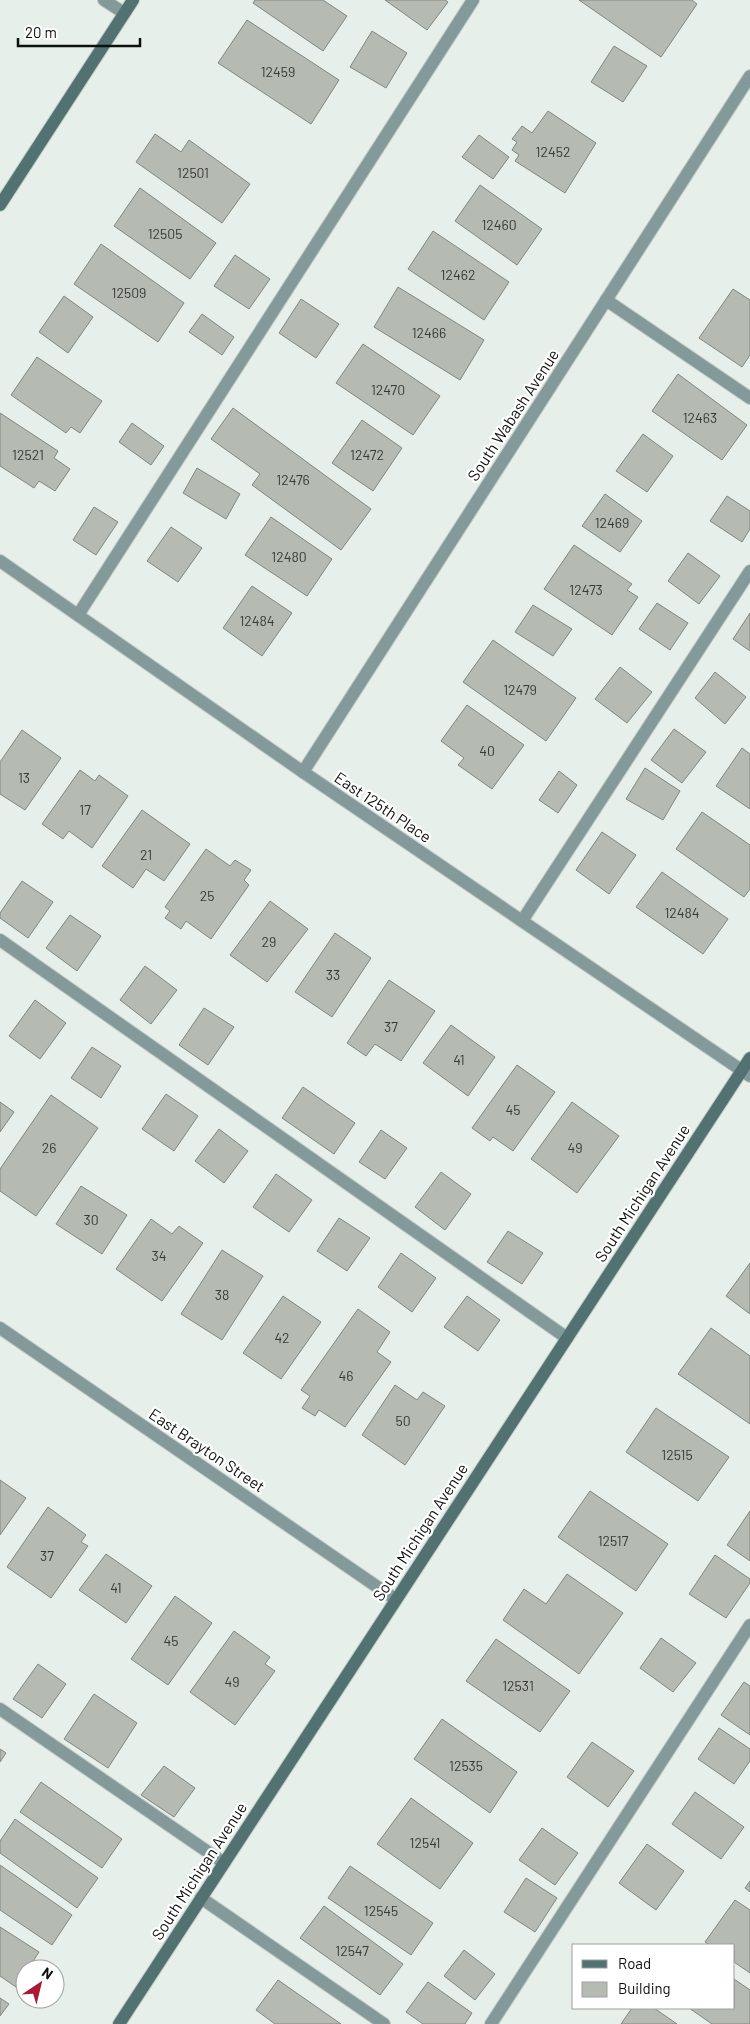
<svg xmlns="http://www.w3.org/2000/svg" width="750" height="2024" font-family="Barlow,sans-serif">
<rect width="100%" height="100%" fill="#e6efea"/>
<g fill="#b5bab2" stroke="#828780">
<path d="M255,0H323L347,16L323,51L253,3Z"/>
<path d="M385,0H445L448,2L427,30Z"/>
<path d="M579,0H692L697,4L661,57Z"/>
<path d="M247,20L339,80L311,124L218,63Z"/>
<path d="M372,31L407,53L386,88L350,67Z"/>
<path d="M614,46L647,66L623,102L591,82Z"/>
<path d="M548,111L596,143L565,193L515,161L519,155L512,150L517,142L512,139L522,126L532,133Z"/>
<path d="M155,134L181,152L189,140L250,184L222,223L136,162Z"/>
<path d="M479,135L509,157L493,179L462,157Z"/>
<path d="M480,185L542,229L517,265L455,221Z"/>
<path d="M140,188L216,243L190,279L114,226Z"/>
<path d="M433,231L509,282L484,320L408,269Z"/>
<path d="M101,244L184,303L158,342L74,284Z"/>
<path d="M235,255L270,279L249,309L214,286Z"/>
<path d="M398,287L484,340L460,380L374,327Z"/>
<path d="M733,289L750,300V355L742,367L699,338Z"/>
<path d="M64,296L93,317L68,353L39,332Z"/>
<path d="M301,299L339,324L316,358L279,333Z"/>
<path d="M202,314L234,337L222,355L189,332Z"/>
<path d="M363,344L440,396L413,435L336,383Z"/>
<path d="M37,357L102,401L80,433L71,427L66,433L11,395Z"/>
<path d="M678,374L747,425L722,460L652,411Z"/>
<path d="M233,408L371,509L341,550L252,485L260,474L211,439Z"/>
<path d="M0,413L58,451L54,458L70,469L55,491L39,481L34,488L0,466Z"/>
<path d="M362,420L402,448L373,491L332,463Z"/>
<path d="M132,423L164,446L151,465L119,442Z"/>
<path d="M643,434L673,456L647,492L616,471Z"/>
<path d="M197,468L240,494L226,519L183,493Z"/>
<path d="M605,494L642,521L620,552L582,526Z"/>
<path d="M727,496L750,511V529L742,542L710,521Z"/>
<path d="M94,507L118,522L96,555L73,540Z"/>
<path d="M271,517L332,559L307,596L245,555Z"/>
<path d="M171,527L202,548L178,582L147,561Z"/>
<path d="M574,545L632,584L627,590L638,597L612,635L544,589Z"/>
<path d="M688,553L720,576L699,604L668,581Z"/>
<path d="M252,586L292,613L262,656L223,628Z"/>
<path d="M657,603L688,623L670,650L639,629Z"/>
<path d="M533,605L572,629L553,656L515,632Z"/>
<path d="M750,613V651L733,639Z"/>
<path d="M493,640L576,698L546,741L463,682Z"/>
<path d="M620,667L652,692L627,723L595,699Z"/>
<path d="M715,672L746,697L725,724L695,698Z"/>
<path d="M467,705L524,745L492,789L458,765L464,758L441,741Z"/>
<path d="M674,729L706,752L682,783L651,760Z"/>
<path d="M22,730L61,758L25,810L0,794V762Z"/>
<path d="M742,748L750,754V809L716,786Z"/>
<path d="M645,768L680,791L663,820L626,799Z"/>
<path d="M80,770L95,781L99,775L128,796L92,848L69,831L63,839L42,824Z"/>
<path d="M559,771L577,785L558,813L539,800Z"/>
<path d="M142,810L190,844L164,881L146,869L133,888L102,866Z"/>
<path d="M702,812L750,845V889L744,897L676,849Z"/>
<path d="M602,832L636,855L609,894L576,870Z"/>
<path d="M206,849L230,866L235,860L251,870L244,880L249,885L211,939L186,921L181,929L165,918L170,911L165,907Z"/>
<path d="M662,872L728,919L703,954L636,907Z"/>
<path d="M22,881L53,902L28,938L0,918V913Z"/>
<path d="M270,901L308,929L267,982L230,955Z"/>
<path d="M70,915L101,936L77,971L46,948Z"/>
<path d="M335,933L371,958L332,1017L295,992Z"/>
<path d="M145,966L177,990L151,1024L120,1000Z"/>
<path d="M389,980L435,1011L401,1061L375,1044L366,1056L347,1043Z"/>
<path d="M35,1000L66,1023L40,1059L9,1036Z"/>
<path d="M204,1008L234,1027L208,1065L179,1045Z"/>
<path d="M451,1025L495,1057L468,1096L423,1063Z"/>
<path d="M92,1047L121,1066L101,1098L71,1078Z"/>
<path d="M517,1065L555,1092L513,1151L493,1137L490,1141L472,1128Z"/>
<path d="M303,1087L355,1123L334,1154L282,1118Z"/>
<path d="M166,1094L198,1116L174,1151L142,1129Z"/>
<path d="M51,1095L98,1128L36,1216L0,1191V1169Z"/>
<path d="M0,1102L14,1112L0,1132Z"/>
<path d="M572,1102L619,1136L577,1193L531,1159Z"/>
<path d="M219,1129L248,1151L224,1183L195,1161Z"/>
<path d="M381,1130L407,1148L385,1179L359,1162Z"/>
<path d="M441,1172L471,1194L445,1230L415,1207Z"/>
<path d="M276,1174L312,1200L289,1232L253,1207Z"/>
<path d="M81,1186L127,1215L102,1254L56,1224Z"/>
<path d="M339,1218L370,1238L347,1271L317,1251Z"/>
<path d="M151,1219L172,1234L179,1226L203,1243L162,1301L116,1269Z"/>
<path d="M508,1231L543,1253L522,1284L487,1262Z"/>
<path d="M222,1250L263,1276L222,1340L181,1314Z"/>
<path d="M401,1253L436,1278L412,1312L378,1287Z"/>
<path d="M750,1263V1314L726,1296Z"/>
<path d="M283,1296L321,1322L281,1379L243,1353Z"/>
<path d="M467,1296L500,1320L478,1351L444,1327Z"/>
<path d="M358,1309L390,1332L377,1352L391,1362L345,1427L319,1410L315,1416L302,1408L310,1396L301,1390Z"/>
<path d="M711,1328L750,1356V1424L678,1374Z"/>
<path d="M395,1385L417,1400L423,1392L445,1406L405,1465L362,1435Z"/>
<path d="M656,1408L729,1457L698,1501L626,1452Z"/>
<path d="M0,1480L26,1498L0,1535Z"/>
<path d="M590,1491L668,1544L636,1591L558,1537Z"/>
<path d="M48,1507L86,1535L81,1542L88,1546L51,1598L7,1567Z"/>
<path d="M750,1511V1561L727,1545Z"/>
<path d="M106,1554L152,1586L126,1623L79,1590Z"/>
<path d="M715,1555L750,1579V1583L726,1618L689,1594Z"/>
<path d="M567,1574L623,1613L579,1674L503,1620L524,1589L546,1604Z"/>
<path d="M175,1596L212,1623L168,1685L131,1659Z"/>
<path d="M234,1631L270,1657L265,1664L275,1671L235,1725L190,1692Z"/>
<path d="M661,1638L696,1663L673,1692L640,1668Z"/>
<path d="M496,1639L570,1691L540,1732L466,1681Z"/>
<path d="M38,1664L66,1684L42,1718L13,1699Z"/>
<path d="M744,1682L750,1686V1735L721,1715Z"/>
<path d="M94,1694L137,1723L108,1768L64,1739Z"/>
<path d="M442,1719L517,1772L490,1813L414,1759Z"/>
<path d="M719,1728L750,1749V1761L734,1784L698,1759Z"/>
<path d="M592,1742L634,1771L608,1807L567,1777Z"/>
<path d="M0,1749L6,1753L0,1762Z"/>
<path d="M164,1766L195,1788L174,1817L141,1795Z"/>
<path d="M41,1782L122,1839L102,1868L20,1812Z"/>
<path d="M695,1792L744,1827L721,1859L672,1824Z"/>
<path d="M411,1798L473,1843L440,1889L377,1844Z"/>
<path d="M15,1819L98,1878L77,1908L0,1853V1841Z"/>
<path d="M542,1828L578,1853L555,1885L519,1860Z"/>
<path d="M647,1844L684,1871L656,1910L619,1883Z"/>
<path d="M0,1865L72,1915L52,1945L0,1910Z"/>
<path d="M350,1866L433,1923L411,1955L328,1898Z"/>
<path d="M526,1878L557,1898L535,1932L504,1912Z"/>
<path d="M750,1881V1892L745,1888Z"/>
<path d="M735,1900L750,1910V1973L734,1962V1945H710L705,1942Z"/>
<path d="M324,1906L403,1964L380,1995L300,1938Z"/>
<path d="M0,1927L39,1952L28,1969H25V1973L16,1987L0,1976Z"/>
<path d="M464,1950L495,1974L475,2000L444,1976Z"/>
<path d="M734,1979L750,1990V2024H712L689,2008H734Z"/>
<path d="M278,1980L341,2024H275L256,2010Z"/>
<path d="M428,1982L472,2013L465,2024H423L406,2012Z"/>
<path d="M0,1998L9,2004L0,2016Z"/>
<path d="M632,2008H654L677,2024H621Z"/>
</g>
<g fill="none" stroke-linecap="round" stroke-linejoin="round">
<defs>
<g id="lane">
<path d="M606,300L750,398"/>
<path d="M78,615L473,0"/>
<path d="M522,921L750,571"/>
<path d="M0,940L567,1338"/>
<path d="M0,1709L224,1863"/>
<path d="M201,1898L384,2024"/>
<path d="M491,2024L750,1625"/>
</g>
<g id="street">
<path d="M104,0L124,13"/>
<path d="M0,561L303,772L750,1076"/>
<path d="M303,772L750,76"/>
<path d="M0,1328L395,1599"/>
</g>
<g id="secondary">
<path d="M0,205L133,0"/>
<path d="M119,2024L750,1058"/>
</g>
</defs>
<use href="#lane" stroke="#c3cbc7" stroke-width="14"/>
<use href="#street" stroke="#c3cbc7" stroke-width="14"/>
<use href="#secondary" stroke="#c3cbc7" stroke-width="14"/>
<use href="#lane" stroke="#849999" stroke-width="12"/>
<use href="#street" stroke="#849999" stroke-width="12"/>
<use href="#secondary" stroke="#527171" stroke-width="12"/>
</g>
<g text-anchor="middle" stroke-width="4.5" stroke-linejoin="round" paint-order="stroke">
<g font-size="14" fill="#373a38">
<text x="278" y="77">12459</text>
<text x="553" y="157">12452</text>
<text x="193" y="178">12501</text>
<text x="499" y="230">12460</text>
<text x="165" y="239">12505</text>
<text x="458" y="280">12462</text>
<text x="129" y="298">12509</text>
<text x="429" y="338">12466</text>
<text x="388" y="395">12470</text>
<text x="700" y="423">12463</text>
<text x="28" y="460">12521</text>
<text x="367" y="460">12472</text>
<text x="293" y="485">12476</text>
<text x="612" y="528">12469</text>
<text x="289" y="562">12480</text>
<text x="586" y="595">12473</text>
<text x="257" y="626">12484</text>
<text x="520" y="695">12479</text>
<text x="487" y="756">40</text>
<text x="24" y="783">13</text>
<text x="85" y="815">17</text>
<text x="146" y="860">21</text>
<text x="207" y="901">25</text>
<text x="682" y="918">12484</text>
<text x="269" y="947">29</text>
<text x="333" y="980">33</text>
<text x="391" y="1032">37</text>
<text x="459" y="1065">41</text>
<text x="513" y="1115">45</text>
<text x="49" y="1153">26</text>
<text x="575" y="1153">49</text>
<text x="91" y="1225">30</text>
<text x="159" y="1261">34</text>
<text x="222" y="1300">38</text>
<text x="282" y="1343">42</text>
<text x="346" y="1381">46</text>
<text x="403" y="1426">50</text>
<text x="677" y="1460">12515</text>
<text x="613" y="1546">12517</text>
<text x="47" y="1561">37</text>
<text x="116" y="1593">41</text>
<text x="171" y="1646">45</text>
<text x="232" y="1687">49</text>
<text x="518" y="1691">12531</text>
<text x="466" y="1771">12535</text>
<text x="425" y="1848">12541</text>
<text x="381" y="1916">12545</text>
<text x="352" y="1956">12547</text>
</g>
<g font-size="16" fill="#0d100f" stroke="#fff">
<text transform="translate(513 415) rotate(-57)" y="6">South Wabash Avenue</text>
<text transform="translate(383 807) rotate(34)" y="6">East 125th Place</text>
<text transform="translate(642 1193) rotate(-57)" y="6">South Michigan Avenue</text>
<text transform="translate(207 1450) rotate(34)" y="6">East Brayton Street</text>
<text transform="translate(420 1532) rotate(-57)" y="6">South Michigan Avenue</text>
<text transform="translate(199 1871) rotate(-57)" y="6">South Michigan Avenue</text>
</g>
</g>
<rect x="572" y="1944" width="162" height="65" fill="#ffffff" stroke="#9e9f9f"/>
<rect x="582" y="1960" width="25" height="8" fill="#527171" stroke="#9e9f9f"/>
<text x="618" y="1969" font-size="15" fill="#0d100f">Road</text>
<rect x="582" y="1982" width="25" height="15" fill="#b5bab2" stroke="#9e9f9f"/>
<text x="618" y="1994" font-size="15" fill="#0d100f">Building</text>
<g transform="translate(40 1984) rotate(35)"><circle r="24" fill="#ffffff" stroke="#9e9f9f"/>
<path d="M0-4L9 19L0 12L-9 19Z" fill="#ac1735"/>
<text y="-8" font-size="14" font-weight="bold" text-anchor="middle" fill="#0d100f">N</text>
</g>
<path d="M18 38v8h122v-8" fill="none" stroke="#0d100f" stroke-width="2.5"/>
<text x="25" y="38" font-size="15" fill="#0d100f" stroke="#ffffff" stroke-width="4" paint-order="stroke">20 m</text>
</svg>
